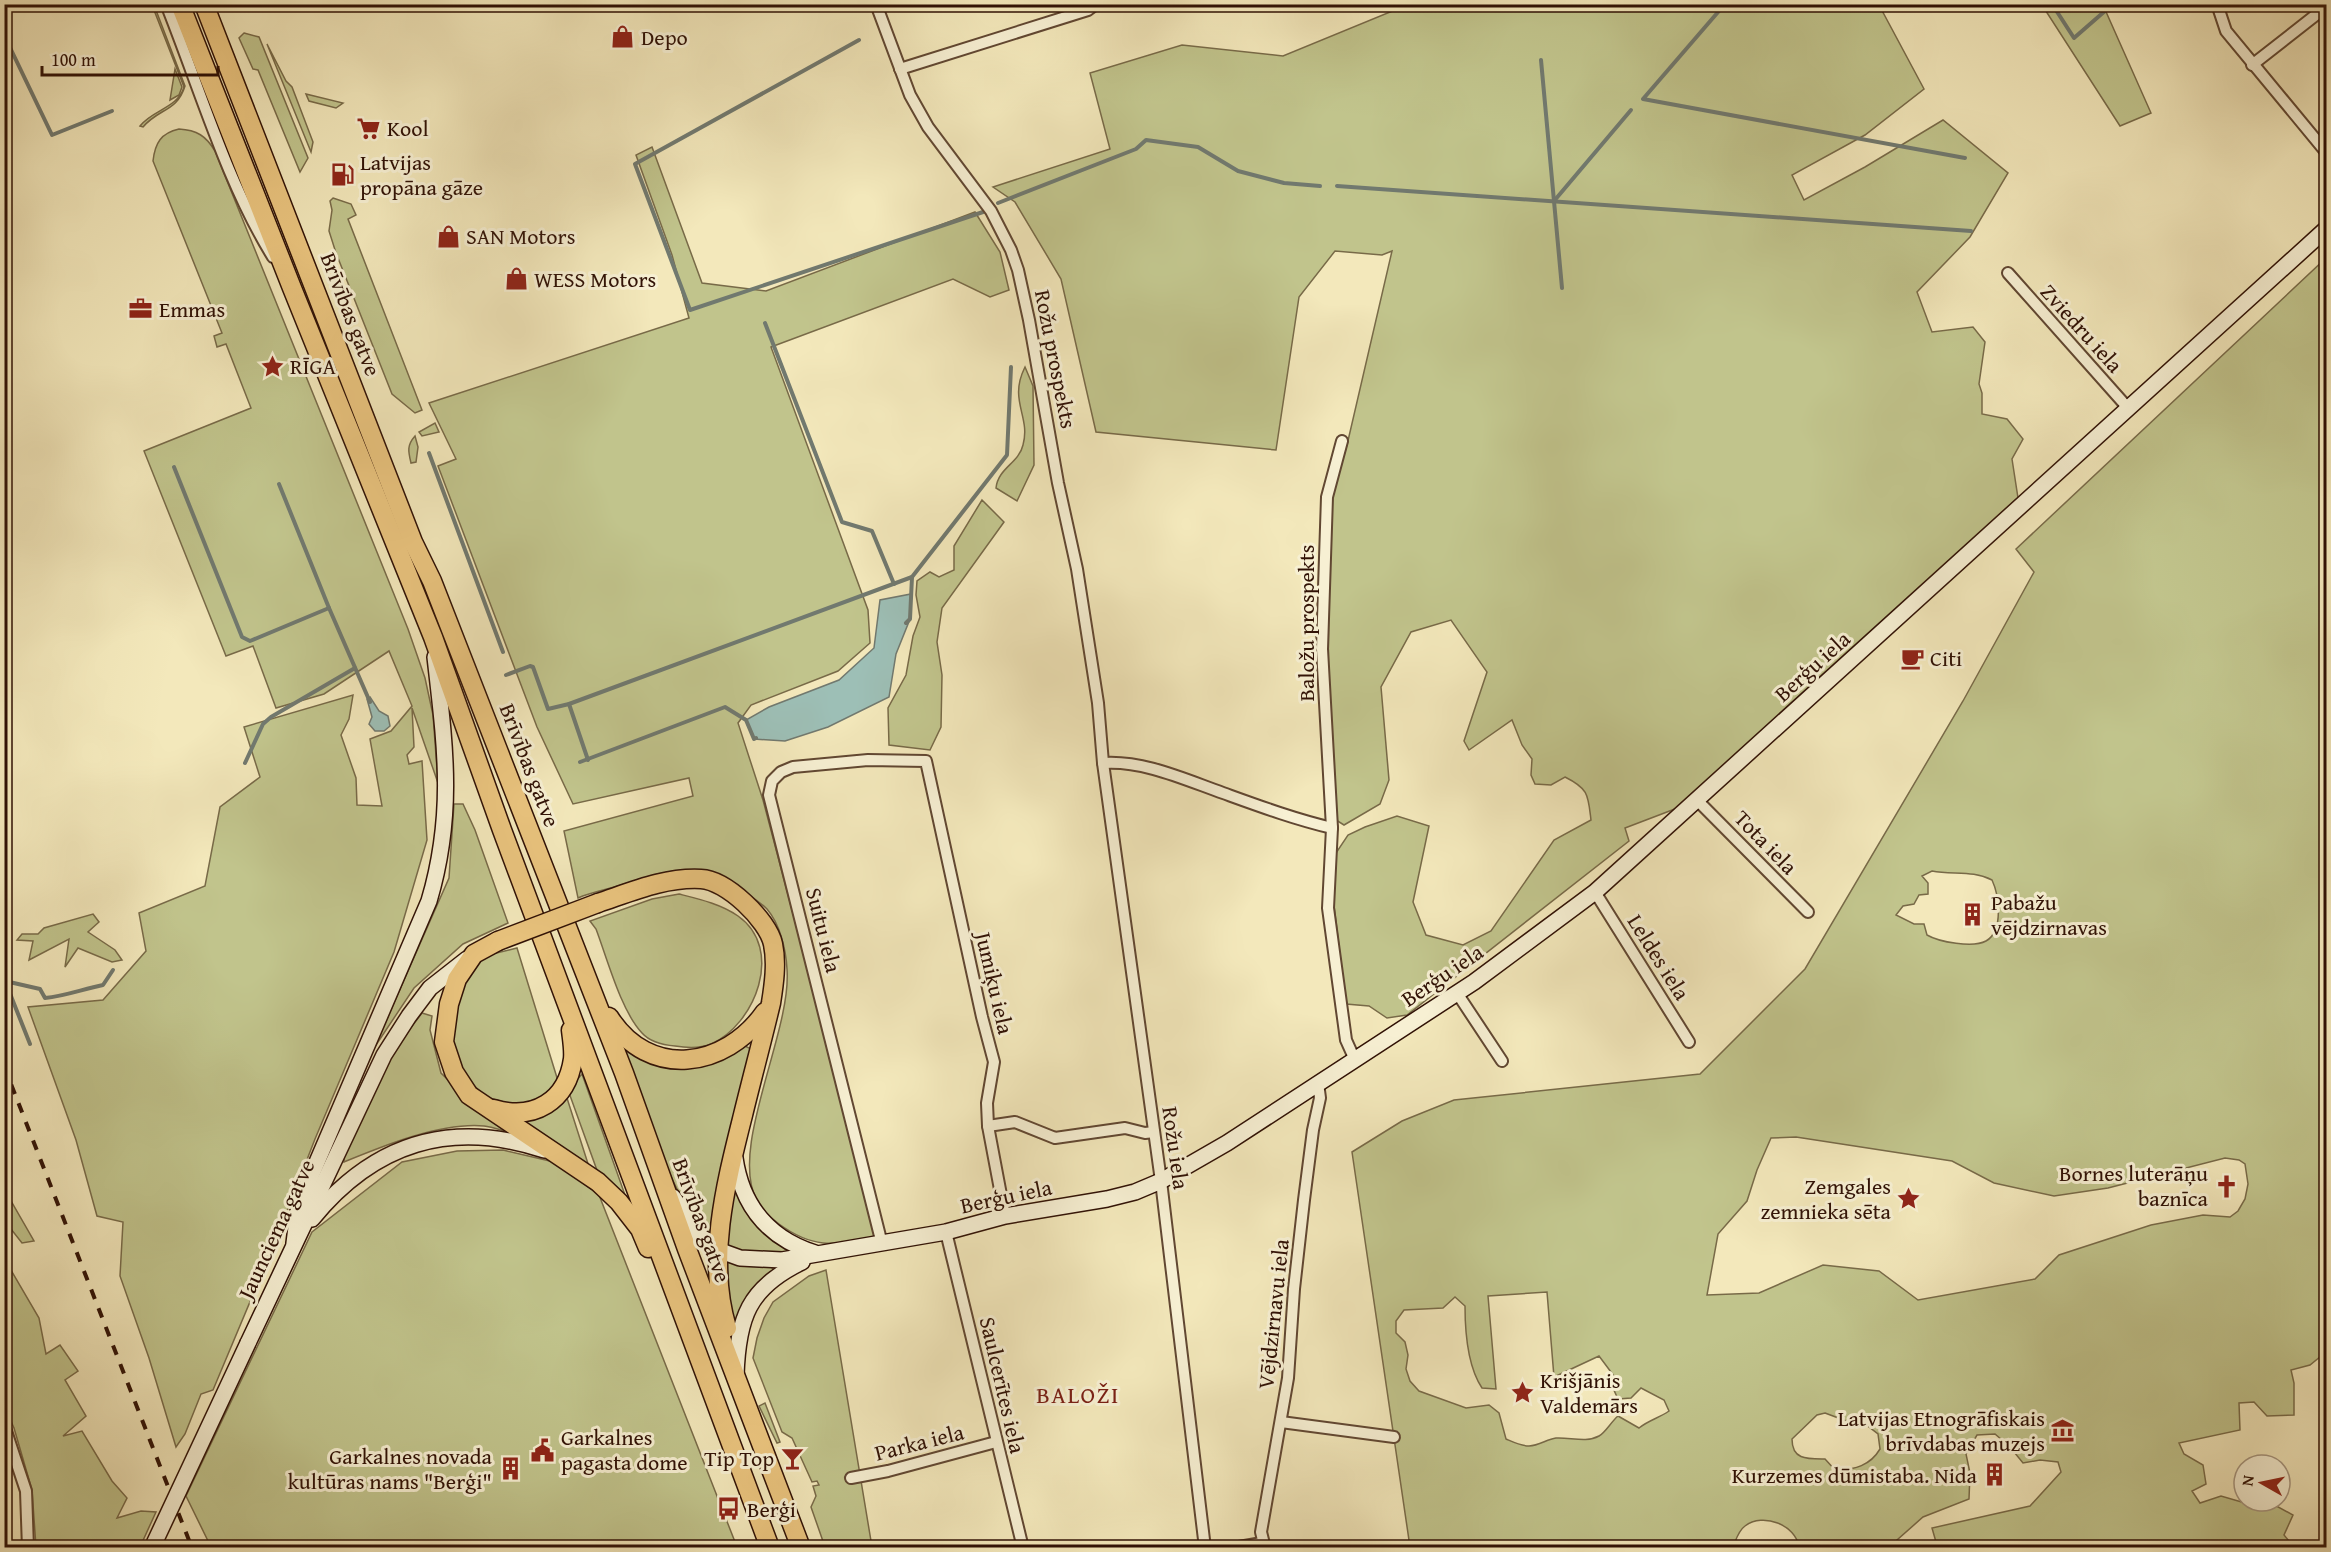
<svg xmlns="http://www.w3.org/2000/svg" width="2331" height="1552" font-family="'Gentium Book Plus',serif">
<rect width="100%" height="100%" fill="#f3e8bb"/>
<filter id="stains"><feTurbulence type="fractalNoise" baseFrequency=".00333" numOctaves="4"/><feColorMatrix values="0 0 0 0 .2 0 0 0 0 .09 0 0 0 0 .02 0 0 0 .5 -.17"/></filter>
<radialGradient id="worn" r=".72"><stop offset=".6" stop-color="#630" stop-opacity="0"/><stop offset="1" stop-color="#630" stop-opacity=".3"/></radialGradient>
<g fill="#c1c48c" stroke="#786a48" stroke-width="1.5" fill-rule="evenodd">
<path d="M152,5H154L185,86C177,112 159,108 143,127L140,126C152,110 178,108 184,87Z"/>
<path d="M1407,5H1879L1924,89L1865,135L1792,175L1804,200L1865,167L1943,120L2008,173L1970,237L1917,292L1932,332L1973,327L1985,342L1979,384L1982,393V414L2007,419L2023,439L2012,459L2018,498L1680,807L1625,828L1629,841L1407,1015L1387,1018L1369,1006L1346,1004L1332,889L1336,853L1348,835L1365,827L1397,816L1429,826L1413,902L1426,935L1463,945L1491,931L1554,840L1591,820C1588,795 1589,789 1565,777L1551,785L1535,784L1531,775L1532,759L1522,745L1512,720L1469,750L1464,741L1487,672L1451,620L1411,632L1381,687L1389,780L1380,804L1344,825L1336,820L1328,723L1329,503L1347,445L1392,251L1382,255L1335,251L1299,297L1276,450L1096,432L1061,279L1015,202L993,187L1110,149L1090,73L1182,45L1283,56Z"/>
<path d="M2042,5H2103L2151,113L2120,126Z"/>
<path d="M244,33L259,37L308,158L300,172L258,70L253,69L239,38Z"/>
<path d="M267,44L286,81L292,87L313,142L311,152Z"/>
<path d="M175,69L182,87L179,95L170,100Z"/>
<path d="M306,94L343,103L336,108L309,101Z"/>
<path d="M179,129C197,130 206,136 215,151L408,629L425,678L433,715L438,783L412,708L414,747L407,755L409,764L422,761L427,840L394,952L315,1139L273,1247L213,1390L201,1394L185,1434L176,1447L149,1358L120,1276L123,1222L97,1216L76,1140L28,1007L103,1000L146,951L139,913L205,886L220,807L260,777L244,727L353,695L349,719L341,735L356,778L357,805L382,806L370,739L391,731L412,706L389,651L324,694L276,708L253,646L226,656L144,451L251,408L226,344L217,347L214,336L222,333L153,161C155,143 161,133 179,129Z"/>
<path d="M652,147L702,283L766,291L975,212L1000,252L1009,290L990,297L953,279L771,347L868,610L870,643L838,671L751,705L738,723L763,800L878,1236C836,1244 816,1251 779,1224C771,1218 761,1209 757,1201C728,1148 792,1032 787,969C786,950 780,924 767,909C759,901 747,894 738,887C698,858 664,872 621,885C606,890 592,892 578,898L564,831L693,796L689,778L573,804L537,727L438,466L456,459L429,403L689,318L672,255L636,155Z"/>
<path d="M333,198L351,204L356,215L348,219L422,410L415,413L392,394L336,253L329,231L332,210L330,201Z"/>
<path d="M2326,258V1352L2310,1365L2291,1370L2294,1383V1415L2267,1416L2254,1402L2239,1403L2240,1430L2179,1443L2184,1454L2203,1465L2206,1484L2192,1491L2200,1503L2221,1496L2245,1503H2271L2293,1515L2284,1535L2294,1547H1946L1936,1542L1932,1528L2030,1506L2061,1472L2058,1462L2040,1460L2023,1463L2010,1447L1995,1434L1977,1435L1966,1454L1970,1473L1969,1499L1923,1517L1889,1547H1799C1796,1525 1763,1512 1745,1526C1738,1531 1736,1540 1733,1547H1410L1352,1152L1402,1121L1454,1100L1700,1074L1805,969L1963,701L2034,572L2016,549ZM1932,871C1953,875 1973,870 1992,880C1999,895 2004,931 1986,941C1973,948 1939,942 1927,935L1924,924H1914L1896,915L1903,906L1914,904L1919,895L1928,894V883L1922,876ZM1796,1137L1952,1161L1994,1183L2054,1196L2108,1188L2225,1158L2239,1160L2245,1164L2248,1184L2245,1199L2238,1211L2230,1217L2203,1215L2151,1225L2059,1255L2035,1279L1918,1300L1879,1271L1823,1265L1759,1293L1707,1295L1718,1234L1747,1201L1757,1170L1771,1138ZM1547,1292L1554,1377L1599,1356L1614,1376L1613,1388L1618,1399L1631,1398L1641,1388L1664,1400L1669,1411C1659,1418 1649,1420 1639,1428L1618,1416C1611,1422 1605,1433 1599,1436C1586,1443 1570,1437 1556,1438C1547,1439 1539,1446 1529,1446C1521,1446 1513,1442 1506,1439L1499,1413L1489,1405L1466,1408L1419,1391L1410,1381L1406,1369L1408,1355L1405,1342L1396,1333V1321L1404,1310L1443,1308L1455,1297L1465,1306C1465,1332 1468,1367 1482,1388L1496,1389L1488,1296ZM1825,1413L1849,1422L1865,1424L1878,1434L1880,1449C1870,1466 1855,1469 1836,1471L1825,1459C1807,1459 1792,1460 1792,1439L1817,1415Z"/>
<path d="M1025,367L1033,386L1034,465L1017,501L996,488C998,468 1019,463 1023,445C1031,416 1008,401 1025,367Z"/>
<path d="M435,423L439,432L422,436L419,432Z"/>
<path d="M415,436L418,447L416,462L411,463C408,451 407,445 415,436Z"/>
<path d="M982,500L1004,522L942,608L937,642L942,675L941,727L930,750L889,745L888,708L906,675L913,636L920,617L916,595L917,581L930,572L939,577L954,570V546Z"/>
<path d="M454,804H463L475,830L508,923L463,944L414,988L374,1048L449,878Z"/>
<path d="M679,894C699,899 721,904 738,916C785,949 755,1025 711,1044C699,1049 687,1048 675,1046C663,1045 650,1042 642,1033C621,1011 607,958 596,929L590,921L652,899Z"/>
<path d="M93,914L99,922L88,932L115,950L122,960L112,962L78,948L65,967L69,939L29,960L33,941L17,940L22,934H38L44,928Z"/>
<path d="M517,948L558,1081L555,1086L532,1104H511L486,1097L465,1077L452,1043L460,989L484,956Z"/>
<path d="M422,1013L432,1016L430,1030L441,1073L488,1118L512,1133C503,1131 493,1127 484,1126C441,1122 383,1146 344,1162V1151L393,1051Z"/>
<path d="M745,1046L751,1049L713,1239C673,1209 642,1099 625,1050C638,1057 651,1059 666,1062C701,1070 715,1067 745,1046Z"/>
<path d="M582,1074L625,1195L619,1197L598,1173L568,1090Z"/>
<path d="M566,1095L590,1170L512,1119Z"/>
<path d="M503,1150L554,1162L599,1195L737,1547H211L186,1496L312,1232L402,1162L457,1151Z"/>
<path d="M733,1183C745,1217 760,1228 788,1248L785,1254L763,1256L723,1247Z"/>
<path d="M5,1200L11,1201L34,1241L22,1243L11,1229L5,1244Z"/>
<path d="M5,1253L8,1265L39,1318L46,1354L60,1345L78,1371L65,1380L86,1416L63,1436L82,1431L112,1481L127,1498L117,1518L141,1511L156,1512L140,1547H36L32,1490L14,1428L5,1408Z"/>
<path d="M722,1258L771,1266L774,1271L737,1323H730Z"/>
<path d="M826,1270L872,1547H825L811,1507L816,1496L813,1486L819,1485L817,1481L812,1482L792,1438L782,1432L753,1358L757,1338L764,1318L773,1302L809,1276Z"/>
<path d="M765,1403L780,1442L777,1443L759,1406Z"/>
</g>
<g fill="#9dbfb6" stroke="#71796f" stroke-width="1.5">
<path d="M911,594L910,619L896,654L889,697L828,727L785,741L754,739L746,720L769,707L839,680L874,648L880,600Z"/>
<path d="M370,697L379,711L388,716L390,726L384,731H375L369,724L372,717L367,699Z"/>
</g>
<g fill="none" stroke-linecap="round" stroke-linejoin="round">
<g stroke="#71796f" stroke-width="4">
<path d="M1725,4L1643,99L1965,158"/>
<path d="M2052,4L2074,38L2113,4"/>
<path d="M4,35L52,135L112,111"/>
<path d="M859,40L635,164L690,310L983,212"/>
<path d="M1541,60L1562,288"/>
<path d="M1337,186L1971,231"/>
<path d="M1554,201L1631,110"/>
<path d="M998,203L1136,149L1146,140L1198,147L1238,171L1284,183L1320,186"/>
<path d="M765,323L842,522L872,531L894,584"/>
<path d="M429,453L503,652"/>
<path d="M174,467L242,637L250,641L329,608"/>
<path d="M279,484L329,608L370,702"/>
<path d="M906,623L910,619L912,577L1007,455L1011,367"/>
<path d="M506,675L530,666L533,667L548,709L569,704L912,577"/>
<path d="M569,704L588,760"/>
<path d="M580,762L725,707L746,720L754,739L756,738"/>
<path d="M245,763L263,724L271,717L355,668"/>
<path d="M5,981L40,989L45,998C65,996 83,989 103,985L113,970"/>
<path d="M5,981L30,1044"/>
</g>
<defs>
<g id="minor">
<path d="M166,4C199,86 227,183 273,257"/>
<path d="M876,4L910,95L928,127L991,211L1011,250L1018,270L1029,320L1058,483L1077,569L1098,703L1103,763L1161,1181L1205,1548"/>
<path d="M2217,4L2226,31L2326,152"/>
<path d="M2252,65L2326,7"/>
<path d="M900,69L1088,10L1096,4"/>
<path d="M2008,273L2128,408"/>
<path d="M1342,441L1327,497L1322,649L1332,828L1328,908L1346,1040L1355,1060"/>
<path d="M1103,763C1143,760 1186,780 1223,793C1259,806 1294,819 1332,828"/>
<path d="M1697,800L1808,912"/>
<path d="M1595,892L1689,1042"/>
<path d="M1457,993L1502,1061"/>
<path d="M988,1126L1015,1122L1055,1138L1125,1128L1145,1133L1154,1132"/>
<path d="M946,1232L1023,1548"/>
<path d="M882,1244L769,795L772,781L781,772L793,767L868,760L926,761L982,1017L994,1062L987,1103L988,1126L1005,1216"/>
<path d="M1281,1422L1394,1437"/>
<path d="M4,1425L26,1491L28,1548"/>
<path d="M851,1478L888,1471L996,1442"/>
<path d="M1233,1548L1262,1543"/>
<path d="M1265,1548L1261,1532L1288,1378L1294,1289L1304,1200L1313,1130L1320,1098L1318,1083"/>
</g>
<g id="secondary">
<path d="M735,1158C742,1206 768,1238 815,1253"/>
<path d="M673,1197L698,1234L718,1250L740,1258L782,1260L946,1232L1005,1216L1107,1199L1135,1192L1161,1181L1227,1143L1474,982L1595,892L2326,229"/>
<path d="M312,1219C374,1143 450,1119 544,1150"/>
<path d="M294,1243L299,1204L429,901C455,813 445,745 435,657"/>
<path d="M248,1343L384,1055L409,1016L430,988L467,959"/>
<path d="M736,1375C738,1318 748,1288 802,1262"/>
</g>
<g id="trunk">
<path d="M180,4L292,288L433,637L502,830L770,1548"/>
<path d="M204,4L413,542L432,581L624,1073L687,1249L801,1548"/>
<path d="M598,903C631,892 665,877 701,879C726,880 768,920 773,944C777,963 774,984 771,1003C762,1041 752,1078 743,1115C726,1183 706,1259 727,1328"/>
<path d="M498,941L474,954L457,979L449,1004L444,1042L454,1072L469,1095L598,1182L619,1202L640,1229L648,1248"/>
<path d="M609,1017C649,1080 725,1069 765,1012"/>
<path d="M494,1109C534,1121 567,1101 573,1059C574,1050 572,1039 571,1030"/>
</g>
</defs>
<use href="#minor" stroke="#614732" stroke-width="14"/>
<use href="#secondary" stroke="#301105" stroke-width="18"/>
<use href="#trunk" stroke="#301105" stroke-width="21"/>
<use href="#minor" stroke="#f7f0d3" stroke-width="10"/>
<use href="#secondary" stroke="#f7f0d3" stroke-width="15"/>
<use href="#trunk" stroke="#eac47e" stroke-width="18"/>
<path stroke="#301105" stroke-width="4" stroke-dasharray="10 10" stroke-linecap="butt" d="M4,1066L192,1548"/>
<defs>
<path id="secondary-bridge" d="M152,1548L248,1343"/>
<path id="trunk-bridge" d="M498,941L598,903"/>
</defs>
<use href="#secondary-bridge" stroke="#301105" stroke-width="18" stroke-linecap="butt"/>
<use href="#trunk-bridge" stroke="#301105" stroke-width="21" stroke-linecap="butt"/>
<use href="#secondary-bridge" stroke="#f7f0d3" stroke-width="15"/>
<use href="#trunk-bridge" stroke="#eac47e" stroke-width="18"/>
</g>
<defs>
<symbol id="shop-bare" viewBox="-9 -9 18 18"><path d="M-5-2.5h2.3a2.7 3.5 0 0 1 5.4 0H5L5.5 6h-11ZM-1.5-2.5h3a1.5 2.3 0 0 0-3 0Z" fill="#8f2418" stroke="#f7f0d3" stroke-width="2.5" paint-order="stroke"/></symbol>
<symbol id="supermarket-bare" viewBox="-9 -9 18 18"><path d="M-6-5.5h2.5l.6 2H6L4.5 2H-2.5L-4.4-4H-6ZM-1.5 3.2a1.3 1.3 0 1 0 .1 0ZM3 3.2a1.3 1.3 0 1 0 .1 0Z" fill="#8f2418" stroke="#f7f0d3" stroke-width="2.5" paint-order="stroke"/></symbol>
<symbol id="fuel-bare" viewBox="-9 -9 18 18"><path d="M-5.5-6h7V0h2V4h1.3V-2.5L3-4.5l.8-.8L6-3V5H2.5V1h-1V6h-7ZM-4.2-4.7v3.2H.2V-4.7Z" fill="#8f2418" stroke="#f7f0d3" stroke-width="2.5" paint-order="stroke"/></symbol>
<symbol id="office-bare" viewBox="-9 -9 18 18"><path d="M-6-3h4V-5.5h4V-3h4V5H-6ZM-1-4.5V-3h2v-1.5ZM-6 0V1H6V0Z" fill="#8f2418" stroke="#f7f0d3" stroke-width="2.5" paint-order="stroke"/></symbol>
<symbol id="sight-bare" viewBox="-9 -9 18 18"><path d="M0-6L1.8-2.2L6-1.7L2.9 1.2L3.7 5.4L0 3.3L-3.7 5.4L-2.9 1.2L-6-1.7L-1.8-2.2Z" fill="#8f2418" stroke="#f7f0d3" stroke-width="2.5" paint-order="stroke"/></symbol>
<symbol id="cafe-bare" viewBox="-9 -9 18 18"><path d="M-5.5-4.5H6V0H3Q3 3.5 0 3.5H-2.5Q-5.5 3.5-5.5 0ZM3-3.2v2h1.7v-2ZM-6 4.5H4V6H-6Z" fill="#8f2418" stroke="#f7f0d3" stroke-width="2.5" paint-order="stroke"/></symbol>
<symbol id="building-bare" viewBox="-9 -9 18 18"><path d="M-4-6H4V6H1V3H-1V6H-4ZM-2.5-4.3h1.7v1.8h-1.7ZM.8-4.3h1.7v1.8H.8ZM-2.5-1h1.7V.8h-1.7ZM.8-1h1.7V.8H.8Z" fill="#8f2418" stroke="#f7f0d3" stroke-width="2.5" paint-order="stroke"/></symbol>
<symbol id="church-bare" viewBox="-9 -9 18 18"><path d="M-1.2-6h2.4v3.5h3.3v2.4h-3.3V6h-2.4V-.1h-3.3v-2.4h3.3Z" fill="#8f2418" stroke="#f7f0d3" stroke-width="2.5" paint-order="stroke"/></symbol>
<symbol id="museum-bare" viewBox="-9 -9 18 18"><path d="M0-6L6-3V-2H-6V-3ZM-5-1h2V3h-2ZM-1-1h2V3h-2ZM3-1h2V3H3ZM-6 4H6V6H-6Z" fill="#8f2418" stroke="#f7f0d3" stroke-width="2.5" paint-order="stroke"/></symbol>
<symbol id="civic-bare" viewBox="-9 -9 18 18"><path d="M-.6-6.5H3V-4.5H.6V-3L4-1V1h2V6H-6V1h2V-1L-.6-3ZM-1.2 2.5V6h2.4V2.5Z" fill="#8f2418" stroke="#f7f0d3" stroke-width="2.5" paint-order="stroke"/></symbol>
<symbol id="bar-bare" viewBox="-9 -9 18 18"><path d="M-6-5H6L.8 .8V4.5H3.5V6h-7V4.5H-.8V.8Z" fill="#8f2418" stroke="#f7f0d3" stroke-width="2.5" paint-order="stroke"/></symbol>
<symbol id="bus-bare" viewBox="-9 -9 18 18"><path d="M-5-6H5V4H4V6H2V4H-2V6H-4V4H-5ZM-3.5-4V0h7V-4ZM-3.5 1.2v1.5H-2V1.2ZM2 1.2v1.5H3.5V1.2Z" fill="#8f2418" stroke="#f7f0d3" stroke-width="2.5" paint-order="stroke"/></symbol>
</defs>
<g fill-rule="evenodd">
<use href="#shop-bare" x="606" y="20" width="33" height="33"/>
<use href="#supermarket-bare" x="352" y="112" width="33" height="33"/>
<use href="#fuel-bare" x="326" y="158" width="33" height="33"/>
<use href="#shop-bare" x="432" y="220" width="33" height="33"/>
<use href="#shop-bare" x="500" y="262" width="33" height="33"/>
<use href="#office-bare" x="124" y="292" width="33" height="33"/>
<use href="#sight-bare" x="256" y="350" width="33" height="33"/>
<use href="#cafe-bare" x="1896" y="642" width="33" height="33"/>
<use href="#building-bare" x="1956" y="898" width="33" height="33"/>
<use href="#church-bare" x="2210" y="1170" width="33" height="33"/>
<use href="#sight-bare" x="1892" y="1182" width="33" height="33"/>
<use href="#sight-bare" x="1506" y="1376" width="33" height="33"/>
<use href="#museum-bare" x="2046" y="1414" width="33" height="33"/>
<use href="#civic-bare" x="526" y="1434" width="33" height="33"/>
<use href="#bar-bare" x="776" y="1442" width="33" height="33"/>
<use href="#building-bare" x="494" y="1452" width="33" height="33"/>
<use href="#building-bare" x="1978" y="1458" width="33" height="33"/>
<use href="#bus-bare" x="712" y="1492" width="33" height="33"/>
</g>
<g text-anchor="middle" stroke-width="6" stroke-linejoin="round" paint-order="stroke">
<g font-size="22" fill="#301105" stroke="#f7f0d3" text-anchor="start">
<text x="641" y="45">Depo</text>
<text x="387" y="136">Kool</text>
<text x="360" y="170">Latvijas<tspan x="360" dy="25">propāna gāze</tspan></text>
<text x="466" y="244">SAN Motors</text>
<text x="534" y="287">WESS Motors</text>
<text x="159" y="317">Emmas</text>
<text x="290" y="374">RĪGA</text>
<text x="1930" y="666">Citi</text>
<text x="1991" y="910">Pabažu<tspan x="1991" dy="25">vējdzirnavas</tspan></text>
<text x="2208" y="1181" text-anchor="end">Bornes luterāņu<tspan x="2208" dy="25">baznīca</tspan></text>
<text x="1891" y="1194" text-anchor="end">Zemgales<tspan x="1891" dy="25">zemnieka sēta</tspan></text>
<text x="1540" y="1388">Krišjānis<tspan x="1540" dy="25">Valdemārs</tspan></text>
<text x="2045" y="1426" text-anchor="end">Latvijas Etnogrāfiskais<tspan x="2045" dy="25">brīvdabas muzejs</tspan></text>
<text x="561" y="1445">Garkalnes<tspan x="561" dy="25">pagasta dome</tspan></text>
<text x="492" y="1464" text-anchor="end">Garkalnes novada<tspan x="492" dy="25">kultūras nams "Berģi"</tspan></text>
<text x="774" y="1466" text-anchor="end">Tip Top</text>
<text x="1977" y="1483" text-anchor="end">Kurzemes dūmistaba. Nida</text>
<text x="747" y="1517">Berģi</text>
</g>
<g font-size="22" fill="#301105" stroke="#f7f0d3">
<text transform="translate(351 314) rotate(69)" y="8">Brīvības gatve</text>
<text transform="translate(2082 328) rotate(48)" y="8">Zviedru iela</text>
<text transform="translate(1056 359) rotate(79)" y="8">Rožu prospekts</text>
<text transform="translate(1306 623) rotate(-90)" y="8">Baložu prospekts</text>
<text transform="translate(1812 666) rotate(-42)" y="8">Berģu iela</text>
<text transform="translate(530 765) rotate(69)" y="8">Brīvības gatve</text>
<text transform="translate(1766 842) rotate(46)" y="8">Tota iela</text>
<text transform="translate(824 930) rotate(76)" y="8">Suitu iela</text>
<text transform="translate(1659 957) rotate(58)" y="8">Leldes iela</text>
<text transform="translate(1442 975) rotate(-34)" y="8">Berģu iela</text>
<text transform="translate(995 983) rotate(77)" y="8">Jumiķu iela</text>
<text transform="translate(1176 1148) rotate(82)" y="8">Rožu iela</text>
<text transform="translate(1006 1196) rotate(-12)" y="8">Berģu iela</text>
<text transform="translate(702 1220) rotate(70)" y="8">Brīvības gatve</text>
<text transform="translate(276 1229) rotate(-65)" y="8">Jaunciema gatve</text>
<text transform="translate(1273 1314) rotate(-84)" y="8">Vējdzirnavu iela</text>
<text transform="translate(1003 1385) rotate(77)" y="8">Saulcerītes iela</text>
<text transform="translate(919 1442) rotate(-14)" y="8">Parka iela</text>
</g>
<g font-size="24" letter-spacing="1.5" fill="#7a1f14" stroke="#f7f0d3">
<text x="1078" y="1403">BALOŽI</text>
</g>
</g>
<rect width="2331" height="1552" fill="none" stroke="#f3e8bb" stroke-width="24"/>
<rect x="6" y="6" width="2319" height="1540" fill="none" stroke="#301105" stroke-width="3"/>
<rect x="12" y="12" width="2307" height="1528" fill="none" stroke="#301105" stroke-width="1.5"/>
<g transform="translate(2262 1483) rotate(279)"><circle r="28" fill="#f7f0d3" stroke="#a79781" stroke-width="1.5"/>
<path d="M0-4.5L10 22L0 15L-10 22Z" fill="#8f2418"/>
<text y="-9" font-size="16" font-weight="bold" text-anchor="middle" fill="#301105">N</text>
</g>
<path d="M42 66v9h176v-9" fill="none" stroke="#301105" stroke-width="3"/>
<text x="51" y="66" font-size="18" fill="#301105" stroke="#f7f0d3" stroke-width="4.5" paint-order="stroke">100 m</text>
<rect width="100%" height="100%" filter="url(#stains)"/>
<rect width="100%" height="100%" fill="url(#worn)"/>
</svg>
